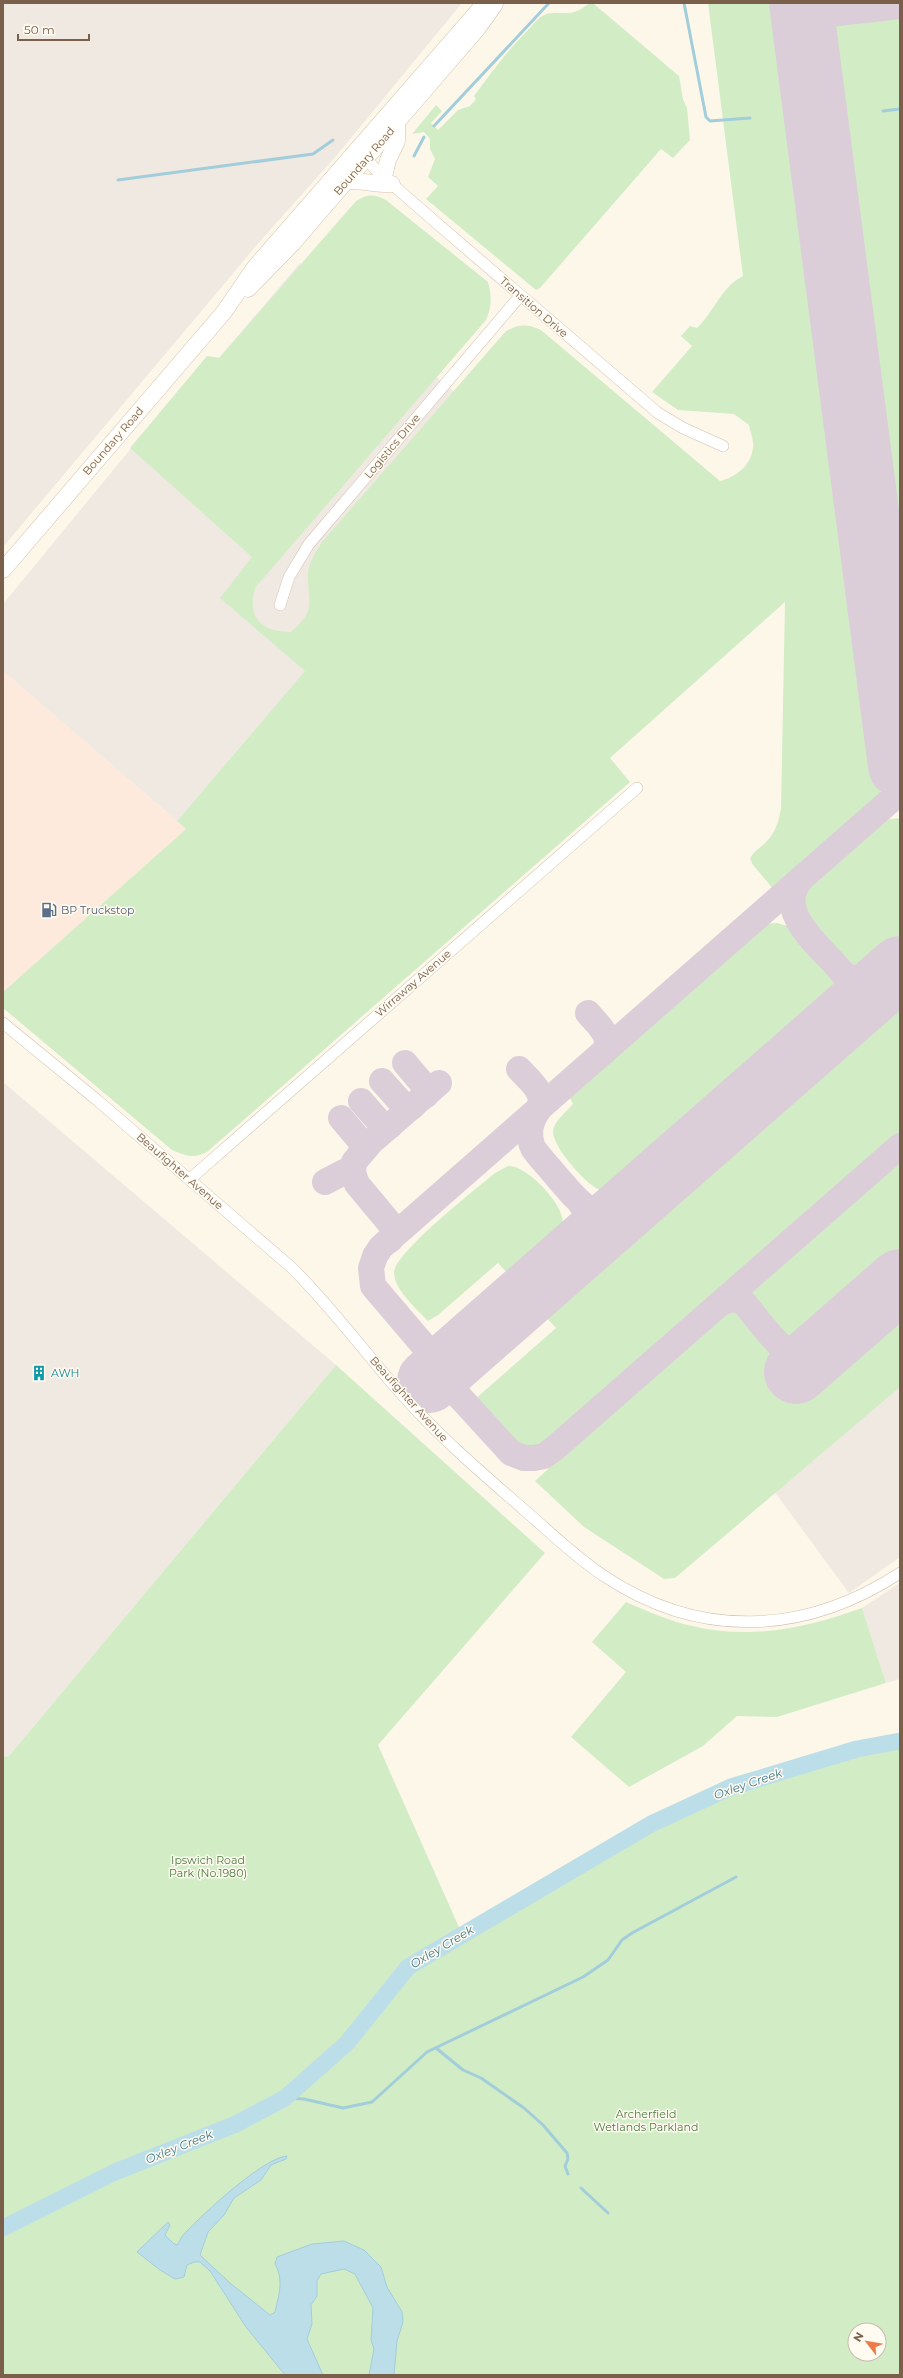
<svg xmlns="http://www.w3.org/2000/svg" width="903" height="2378" font-family="Montserrat,sans-serif">
<rect width="100%" height="100%" fill="#fdf7e9"/>
<path fill="#feeadd" d="M3,671L186,829L3,992Z"/>
<g fill="#efe9e2">
<path d="M3,3H462L337,155L262,239L3,547Z"/>
<path d="M300,263L502,432L316,659L177,821L3,671V604L207,356L219,358Z"/>
<path d="M3,1082L336,1365L8,1757L3,1756Z"/>
<path d="M900,1386V1557L849,1593L774,1491Z"/>
<path d="M900,1583V1679L886,1683L862,1608Z"/>
</g>
<g fill="#d2edc6" fill-rule="evenodd">
<path d="M708,3H900V687L868,691L881,789L879,799L775,891L753,865L750,859C754,850 762,847 768,840C776,831 779,820 781,808L785,602L610,758L630,782L207,1152C194,1159 186,1156 172,1150L3,1008V992L186,829L177,821L305,671L220,598L252,557L130,448L207,356L219,358L356,201C368,194 374,194 386,200L488,282C492,297 492,306 486,320L255,588C247,618 261,632 291,632C318,608 307,604 308,573C309,562 316,552 322,542L506,331C520,324 527,324 541,330L720,481C736,477 752,465 753,447C754,440 750,431 749,425L734,414L678,410L652,392L692,346L681,336L690,326L697,328C714,312 721,287 743,276Z"/>
<path d="M588,4H594L679,76L683,99L687,108L690,140L673,158L661,149L540,288L536,290L426,199L438,186L428,177L435,159L430,149V139L424,132L412,134L436,105L442,111L431,123L438,130L458,110L470,106L476,99L474,96C491,73 507,51 527,31C532,26 537,19 542,16C557,7 568,21 588,4Z"/>
<path d="M900,818V938L861,972L853,970L847,965L807,919L802,906L803,897L810,882L882,820Z"/>
<path d="M777,923L791,927L798,933C808,944 845,978 839,993L615,1188C611,1189 605,1191 600,1190C586,1185 552,1146 553,1131C554,1121 567,1111 573,1104L570,1098L578,1086L757,929L765,924Z"/>
<path d="M900,998V1137L549,1445C516,1465 494,1426 475,1403L474,1400L556,1328L542,1313Z"/>
<path d="M900,1156V1262L895,1267L878,1269L798,1339H786L754,1305L750,1296L752,1288Z"/>
<path d="M508,1166C527,1164 573,1212 561,1230L563,1234L512,1278L498,1263L438,1315L428,1321C417,1309 395,1291 394,1273C394,1253 476,1189 495,1173Z"/>
<path d="M734,1307L744,1313L810,1389L900,1310V1387L675,1578L664,1579L584,1527L535,1481L722,1311Z"/>
<path d="M336,1365L545,1553L378,1745L462,1934L651,1824L731,1787L857,1749L900,1741V2375H3V1756L8,1757ZM855,2330H879V2354H855Z"/>
<path d="M626,1602C647,1611 669,1621 692,1626C750,1640 807,1628 862,1608L886,1683L777,1717L737,1716L703,1746L629,1787L571,1737L626,1672L592,1642Z"/>
</g>
<path fill="#bcdee9" stroke="#a2cddb" d="M287,2156L286,2159L271,2165L261,2180L234,2198L224,2215L208,2232L200,2255L230,2283L270,2315L275,2312C279,2294 284,2280 275,2264L277,2257L312,2244L344,2241L364,2250L381,2267L387,2287L402,2312L403,2322L397,2341L394,2375H369L374,2349L371,2340L373,2308L355,2274L344,2269L321,2274L317,2281V2296L311,2305L312,2324L307,2339L323,2375H285L246,2327L210,2271L200,2262H194L187,2265L184,2277L175,2279L160,2270L137,2252L168,2222L170,2225L165,2235L173,2243L177,2245C180,2241 182,2235 186,2232C204,2213 263,2158 287,2156Z"/>
<g fill="none" stroke-linecap="round" stroke-linejoin="round">
<g stroke="#a2cddb" stroke-width="3">
<path d="M684,3L706,117L710,121L750,118"/>
<path d="M883,111L900,109"/>
<path d="M434,126L549,3"/>
<path d="M414,156L424,137"/>
<path d="M118,180L313,154L333,140"/>
<path d="M436,2048L463,2070L481,2078L524,2108L543,2125L567,2153L568,2159L565,2166L568,2174"/>
<path d="M285,2098L304,2099L343,2108L372,2102L427,2052L583,1977L608,1960L622,1940L632,1933L736,1877"/>
<path d="M581,2188L608,2213"/>
</g>
<path stroke="#bcdee9" stroke-width="17" d="M3,2228L115,2172L236,2124L285,2098L347,2043L408,1967L651,1824L731,1787L857,1749L900,1741"/>
<g stroke="#dcced9" stroke-width="26">
<path d="M803,17L900,6"/>
<path d="M900,792L381,1247L375,1256L371,1268L373,1286L436,1360L447,1383L511,1453L524,1458H534L544,1456L555,1448L900,1146"/>
<path d="M844,974C864,991 883,982 900,967"/>
<path d="M588,1013C597,1024 614,1037 604,1052"/>
<path d="M405,1063L426,1088V1095"/>
<path d="M519,1069C529,1080 548,1094 538,1110"/>
<path d="M776,1077C792,1063 840,1025 848,1009C853,998 851,986 845,976C826,950 772,914 801,879"/>
<path d="M382,1081L404,1106L412,1107"/>
<path d="M361,1101L382,1125L390,1126"/>
<path d="M539,1109C530,1121 527,1134 533,1148C540,1158 549,1167 557,1177C575,1197 593,1225 623,1209L693,1150"/>
<path d="M341,1118L362,1143L361,1152"/>
<path d="M325,1182L344,1172H350L354,1176"/>
<path d="M390,1240L393,1234L392,1226L357,1184L353,1173L354,1162L371,1142L439,1083"/>
<path d="M523,1299C535,1288 546,1278 557,1267C577,1249 600,1233 581,1204"/>
<path d="M723,1302L733,1299L743,1302C758,1317 787,1367 811,1356C824,1349 836,1336 847,1327"/>
<path d="M452,1389L448,1378L452,1364L512,1308"/>
</g>
<g stroke="#dcced9" stroke-width="64">
<path d="M801,3L900,766"/>
<path d="M796,1372L900,1281"/>
<path d="M429,1381L900,968"/>
</g>
<defs>
<g id="street">
<path d="M362,154L377,171L433,220L658,413L683,428L723,446"/>
<path d="M280,605L289,577L309,544L520,296"/>
<path d="M3,1023L97,1100L291,1267C333,1308 367,1356 406,1399C442,1439 482,1473 522,1508C549,1531 575,1557 604,1576C700,1640 805,1635 900,1573"/>
<path d="M190,1179L637,788"/>
</g>
<g id="secondary">
<path d="M384,177L388,160L397,141V122"/>
<path d="M346,181C362,180 376,185 392,184"/>
<path d="M248,289L293,243L478,28L495,4"/>
<path d="M3,570L224,312L255,267L485,3"/>
</g>
</defs>
<use href="#street" stroke="#d1c0ad" stroke-width="12"/>
<use href="#secondary" stroke="#d4c1ab" stroke-width="17"/>
<use href="#street" stroke="#fff" stroke-width="11"/>
<use href="#secondary" stroke="#fff" stroke-width="16"/>
</g>
<defs>
<symbol id="fuel-bare" viewBox="-9 -9 18 18"><path d="M-5.5-6h7V0h2V4h1.3V-2.5L3-4.5l.8-.8L6-3V5H2.5V1h-1V6h-7ZM-4.2-4.7v3.2H.2V-4.7Z" fill="#5c6f8a" stroke="#fffbf1" stroke-width="2.5" paint-order="stroke"/></symbol>
<symbol id="building-bare" viewBox="-9 -9 18 18"><path d="M-4-6H4V6H1V3H-1V6H-4ZM-2.5-4.3h1.7v1.8h-1.7ZM.8-4.3h1.7v1.8H.8ZM-2.5-1h1.7V.8h-1.7ZM.8-1h1.7V.8H.8Z" fill="#0f9aa8" stroke="#fffbf1" stroke-width="2.5" paint-order="stroke"/></symbol>
</defs>
<g fill-rule="evenodd">
<use href="#fuel-bare" x="38" y="899" width="22" height="22"/>
<use href="#building-bare" x="28" y="1362" width="22" height="22"/>
</g>
<g text-anchor="middle" stroke-width="3" stroke-linejoin="round" paint-order="stroke">
<g font-size="11" fill="#7a604b" stroke="#fffbf1">
<text transform="translate(364 161) rotate(-49)" y="4">Boundary Road</text>
<text transform="translate(534 307) rotate(41)" y="4">Transition Drive</text>
<text transform="translate(113 441) rotate(-49)" y="4">Boundary Road</text>
<text transform="translate(392 446) rotate(-50)" y="4">Logistics Drive</text>
<text transform="translate(413 983) rotate(-41)" y="4">Wirraway Avenue</text>
<text transform="translate(180 1171) rotate(41)" y="4">Beaufighter Avenue</text>
<text transform="translate(409 1399) rotate(48)" y="4">Beaufighter Avenue</text>
</g>
<g font-size="11" fill="#4e5e75" stroke="#fffbf1" text-anchor="start">
<text x="61" y="914">BP Truckstop</text>
</g>
<g font-size="11" fill="#0d838f" stroke="#fffbf1" text-anchor="start">
<text x="51" y="1377">AWH</text>
</g>
<g font-size="11" fill="#4b7a3f" stroke="#fffbf1">
<text x="208" y="1864">Ipswich Road<tspan x="208" dy="13">Park (No.1980)</tspan></text>
<text x="646" y="2118">Archerfield<tspan x="646" dy="13">Wetlands Parkland</tspan></text>
</g>
<g font-size="12" font-style="italic" fill="#427b8e" stroke="#fffbf1">
<text transform="translate(748 1784) rotate(-19)" y="4">Oxley Creek</text>
<text transform="translate(442 1947) rotate(-31)" y="4">Oxley Creek</text>
<text transform="translate(179 2147) rotate(-22)" y="4">Oxley Creek</text>
</g>
</g>
<rect width="903" height="2378" fill="none" stroke="#7a604b" stroke-width="8"/>
<g transform="translate(867 2342) rotate(301)"><circle r="19" fill="#fffbf1" stroke="#cabdaf"/>
<path d="M0-3L7 15L0 10L-7 15Z" fill="#ec7c4a"/>
<text y="-6" font-size="11" font-weight="bold" text-anchor="middle" fill="#7a604b">N</text>
</g>
<path d="M18 34v6h71v-6" fill="none" stroke="#7a604b" stroke-width="2"/>
<text x="24" y="34" font-size="12" fill="#7a604b" stroke="#fffbf1" stroke-width="3" paint-order="stroke">50 m</text>
</svg>
